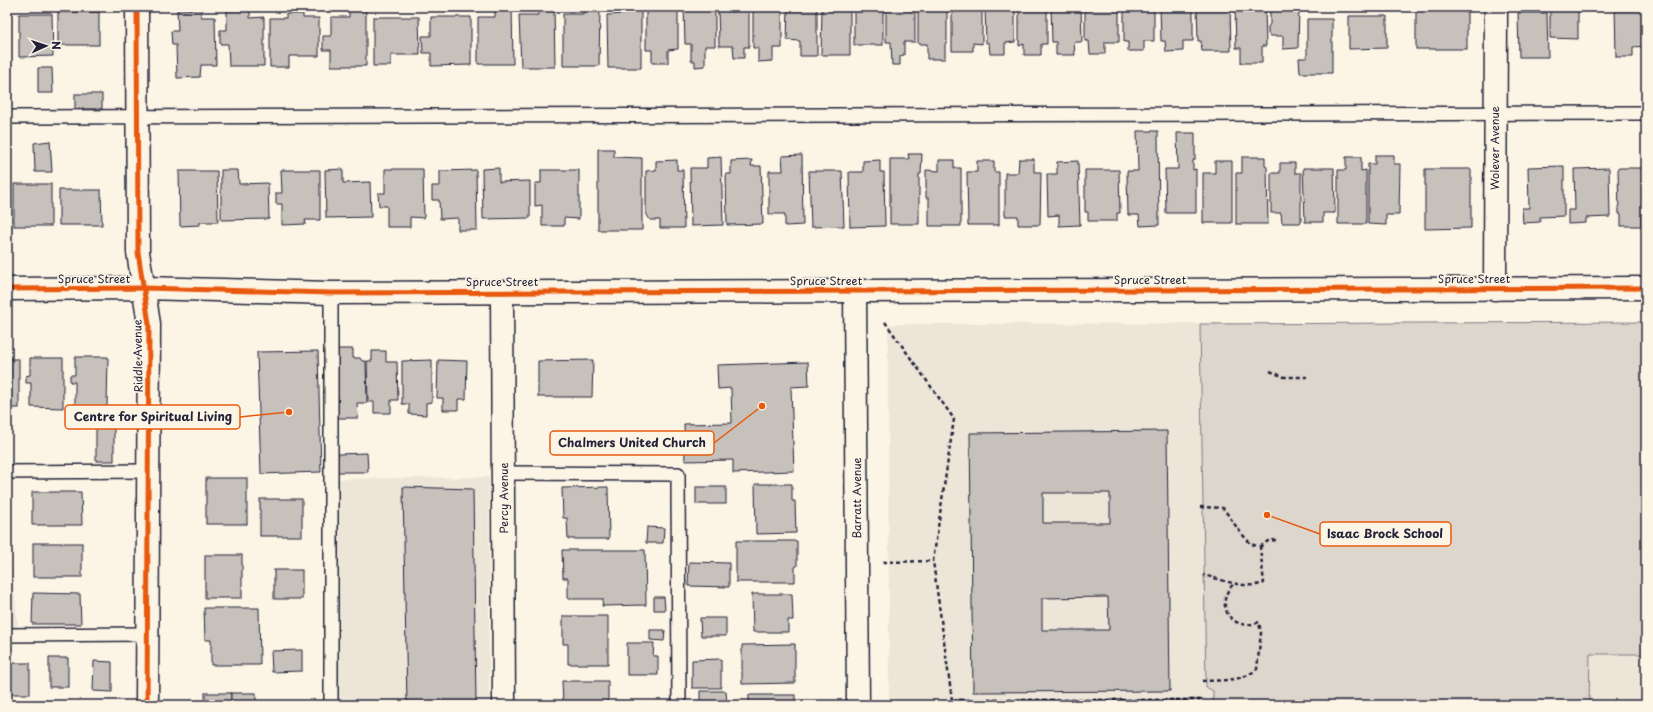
<svg xmlns="http://www.w3.org/2000/svg" width="1653" height="712" font-family="'Playpen Sans',sans-serif">
<rect width="100%" height="100%" fill="#fcf5e5"/>
<filter id="ink" filterUnits="userSpaceOnUse"><feTurbulence type="fractalNoise" baseFrequency=".025" numOctaves="2"/><feDisplacementMap in="SourceGraphic" scale="8" xChannelSelector="R" yChannelSelector="G"/><feConvolveMatrix kernelMatrix="1 2 1 2 8 2 1 2 1" color-interpolation-filters="sRGB"/></filter>
<g filter="url(#ink)">
<g fill="#ece5d8">
<path d="M1646,322V705H889L888,325L900,324Z"/>
<path d="M489,477V705H326L335,479Z"/>
<path d="M7,512L18,631H7Z"/>
</g>
<path fill="#dcd6cc" stroke="#7f7c84" d="M1646,322V654H1590L1589,705H1213V691L1206,687L1200,324Z"/>
<g fill="#c6c1bb" stroke="#22223b" fill-rule="evenodd">
<path d="M349,7H366V66H331V50H323V36H331V17H349Z"/>
<path d="M495,7H512L513,64H478V17H495Z"/>
<path d="M537,7H554L555,67H521L519,15H538Z"/>
<path d="M584,7H600L599,66H563V14H583Z"/>
<path d="M625,7H641V68H608L607,15L625,14Z"/>
<path d="M646,7H678V49L668,50V63H652V50H646Z"/>
<path d="M684,7H715V46H705V66L695,67V61H691V44H685Z"/>
<path d="M718,7H749V47H744V58H734L733,46H719Z"/>
<path d="M788,7H817V56H800V41L787,40Z"/>
<path d="M822,7H850V55H821Z"/>
<rect x="854" y="7" width="29" height="38"/>
<path d="M886,7H915V42H904V55L900,56V65H892L891,42H886Z"/>
<path d="M918,7H947V43L945,44V59H927V44H918Z"/>
<path d="M952,7H982V44L973,43V51H952Z"/>
<path d="M985,7H1015V42L1005,43V54H990L989,43H986Z"/>
<path d="M1019,7H1047V44H1041V55H1024V44L1019,46Z"/>
<path d="M1051,7H1081L1082,42H1074L1075,55H1056V42H1052Z"/>
<path d="M1085,7H1119V42H1105V54H1090L1089,41H1085Z"/>
<path d="M1124,7H1154V41H1144V51H1128V42H1124Z"/>
<path d="M1160,7H1193V41H1183V51L1166,52L1165,41H1161Z"/>
<path d="M1197,7H1230L1231,51H1202L1201,41H1198Z"/>
<path d="M1265,7L1266,46H1262V63H1241V48H1236L1235,8Z"/>
<path d="M1270,7H1299L1298,48L1283,49V36H1271L1268,34V27L1270,24Z"/>
<rect x="1416" y="7" width="51" height="42"/>
<path d="M1550,7H1578V39L1550,38Z"/>
<path d="M1615,7H1646V46L1633,47V57H1616Z"/>
<path d="M202,9L201,17H215L216,65H201L200,77L177,78L176,45H172L171,31H178L177,10Z"/>
<path d="M250,9V18L264,17V66H229L228,44H220V30H227V10Z"/>
<path d="M753,10H782V48H773V61L758,62V48H753Z"/>
<rect x="58" y="12" width="41" height="33"/>
<path d="M1518,13H1547L1548,57H1519Z"/>
<path d="M19,14H52L53,56L19,57Z"/>
<path d="M286,14H303V18H319V56H289V67H270V18H286Z"/>
<path d="M1349,16H1387V48L1349,49Z"/>
<path d="M373,17H419L420,55H391V66H373Z"/>
<path d="M431,17H471V65L431,66V53H423L422,36H431Z"/>
<path d="M1307,19H1332V73H1300L1299,58H1307Z"/>
<path d="M38,68H52L53,93H38Z"/>
<path d="M7,69V75H10L11,105H7Z"/>
<rect x="75" y="94" width="27" height="15"/>
<path d="M1137,131H1158L1159,225L1140,226L1139,215H1128L1127,171H1138Z"/>
<path d="M1177,133H1195V160H1193V170L1196,169V213H1166L1165,169H1178Z"/>
<path d="M50,141L52,172H35L34,143Z"/>
<path d="M598,149H614V157L642,158V230H598Z"/>
<path d="M908,154H922L921,174H919V224H890V159H909Z"/>
<path d="M802,155L803,225L785,226V214H769V171H783L782,156Z"/>
<path d="M1375,155H1394V164H1400L1399,215H1386V225L1368,224V164H1375Z"/>
<path d="M721,157L723,225L691,226L690,168H707V158Z"/>
<path d="M1242,157H1265V166L1267,167L1268,224H1236V173H1242Z"/>
<path d="M1346,157H1361V171L1366,170V224H1338V170H1346Z"/>
<path d="M1019,159H1034V172H1041L1040,225H1018V216H1005V173H1018Z"/>
<path d="M677,160V170H683L684,228H660V220H650L646,213V171L656,170V161Z"/>
<path d="M752,160L751,166H761L763,224L727,225L726,174H731V161Z"/>
<path d="M880,160V172H884L885,226L850,227L849,172H863V161Z"/>
<path d="M939,160H954V168H961V226H929V198H926V170L939,171Z"/>
<path d="M977,161H994V172H999V225H968L967,172H977Z"/>
<path d="M1078,161L1080,225L1059,226V215L1048,216L1047,174H1057V162Z"/>
<path d="M1215,161H1232V223H1203V173H1215Z"/>
<path d="M1280,163H1295V173H1301V223H1282L1281,213H1271V173H1280Z"/>
<path d="M1564,166V216L1540,217V222L1523,223L1522,208H1529L1528,167Z"/>
<path d="M499,168V182L530,181V218L483,219L482,169Z"/>
<path d="M1303,168H1334L1335,213H1323V222H1305Z"/>
<path d="M1609,168L1610,217L1586,218V223L1568,224V210H1575L1574,169Z"/>
<path d="M1618,168H1646V215H1641V226H1621V214H1619Z"/>
<path d="M343,169V183L370,182L371,217L326,218L325,170Z"/>
<path d="M385,169H423L424,218L410,217V227H387V206H379L378,193H385Z"/>
<path d="M1425,169H1471V228L1425,229Z"/>
<path d="M221,170H238L239,184L268,183L269,219L221,220Z"/>
<path d="M281,170H320V220H305L306,224L282,225V204H276V193H282Z"/>
<path d="M476,170L477,230H458V218L440,219L439,200H432V186H440V171Z"/>
<path d="M541,170H579V219L564,218V226H542V205L535,206V183H541Z"/>
<path d="M1085,170H1119L1120,213H1117V221H1088V212H1085Z"/>
<path d="M179,171H217L218,222H200V225L180,226Z"/>
<path d="M809,171H842L844,226L811,227Z"/>
<rect x="14" y="184" width="37" height="42"/>
<path d="M59,190H101L102,225H59Z"/>
<path d="M338,349H353V358H360L362,361H366L367,403H357L358,418H335L334,360H338Z"/>
<path d="M318,351L321,472L261,474L257,352Z"/>
<path d="M372,351H386V362H397L398,400H391V413H374V402H368L367,361H372Z"/>
<path d="M75,357H108L107,407H75V382H70V375H75Z"/>
<path d="M30,358H63V408L31,407V383H26V376L30,375Z"/>
<rect x="7" y="359" width="12" height="49"/>
<path d="M432,360V402L426,403V415L409,414V404H402V361Z"/>
<path d="M438,360L467,361L466,399H458V410H443V398H437Z"/>
<path d="M593,360L592,397H538V361Z"/>
<path d="M808,362L809,386L791,387L794,471L733,473V460L685,461L684,424L732,423L731,388L718,389L717,365Z"/>
<rect x="96" y="428" width="18" height="33"/>
<path d="M1167,431L1170,691L973,692L970,433ZM1043,493H1110V523H1043ZM1108,597L1109,630H1042V598Z"/>
<path d="M367,453L368,472H338V454Z"/>
<rect x="206" y="478" width="41" height="46"/>
<path d="M755,484H792V501H795L796,533L756,534Z"/>
<path d="M403,487L473,489L476,705H407Z"/>
<path d="M608,487L609,539H568L567,518H563L562,488Z"/>
<rect x="696" y="487" width="30" height="17"/>
<path d="M32,492H81L82,525H32Z"/>
<rect x="260" y="499" width="42" height="37"/>
<path d="M647,527L664,528L663,543H646Z"/>
<path d="M736,541H797V566L795,567V582H736Z"/>
<rect x="33" y="543" width="49" height="34"/>
<path d="M562,550H645L646,605L602,606L603,599H568V578H563Z"/>
<rect x="205" y="555" width="37" height="43"/>
<path d="M689,562L729,563V587L688,586Z"/>
<rect x="274" y="570" width="28" height="29"/>
<path d="M33,593L80,594L81,624H32Z"/>
<path d="M752,594H792L793,620H788V632H753Z"/>
<path d="M654,597H664L665,610H654Z"/>
<path d="M204,608H259L260,665H211V640H205Z"/>
<path d="M563,616H608V664H568V644H563Z"/>
<path d="M700,618H726V636H701Z"/>
<path d="M650,630H665L664,641L650,640Z"/>
<path d="M627,643H654L653,656H658V675H627Z"/>
<path d="M795,644V683L742,684V645Z"/>
<path d="M302,650V671L272,672L271,651Z"/>
<rect x="49" y="658" width="19" height="29"/>
<path d="M721,659V688H692V660Z"/>
<path d="M94,661L112,662V692L93,691Z"/>
<rect x="7" y="663" width="23" height="31"/>
<path d="M562,681H608V705H563Z"/>
<path d="M700,691H726L727,705H700Z"/>
<rect x="205" y="693" width="26" height="12"/>
<rect x="231" y="693" width="25" height="12"/>
<rect x="749" y="695" width="46" height="10"/>
</g>
<g fill="none" stroke-linecap="round" stroke-linejoin="round">
<defs>
<g id="service">
<path d="M7,117L1646,113"/>
<path d="M7,472L148,471"/>
<path d="M504,473L678,474L679,705"/>
<path d="M7,635L147,634"/>
<path d="M331,705V293"/>
</g>
<g id="minor">
<path d="M137,7L138,252L149,324L147,705"/>
<path d="M7,289L144,288L331,293L1646,288"/>
<path d="M1495,289L1496,7"/>
<path d="M855,291L858,705"/>
<path d="M502,292L504,705"/>
</g>
</defs>
<use href="#service" stroke="#22223b" stroke-width="16"/>
<use href="#minor" stroke="#22223b" stroke-width="25"/>
<g stroke="#22223b" stroke-width="2.5" stroke-dasharray="4 3" stroke-linecap="butt">
<path d="M885,322L954,419L933,561L952,700L949,705"/>
<path d="M1270,371L1284,377H1307"/>
<path d="M1200,507L1223,508L1241,533L1251,544L1260,547L1264,583C1245,590 1221,579 1203,575"/>
<path d="M1260,547L1268,541L1276,540"/>
<path d="M883,562L933,561"/>
<path d="M1202,681C1220,680 1243,682 1257,669L1261,633L1259,622C1229,634 1213,600 1235,583"/>
<path d="M952,700H1202V705"/>
</g>
<use href="#service" stroke="#fcf5e5" stroke-width="13"/>
<use href="#minor" stroke="#fcf5e5" stroke-width="22"/>
<defs>
<g id="cycleway">
<path d="M137,7L138,252L149,324L147,705"/>
<path d="M7,289L144,288L331,293L1646,288"/>
</g>
</defs>
<use href="#cycleway" stroke="#fcf5e5" stroke-width="8"/>
<use href="#cycleway" stroke="#e8590c" stroke-width="5"/>
</g>
</g>
<g text-anchor="middle" stroke-width="3.5" stroke-linejoin="round" paint-order="stroke">
<g font-size="11" fill="#22223b" stroke="#fcf5e5">
<text transform="translate(1495 148) rotate(-90)" y="4">Wolever Avenue</text>
<text x="94" y="283">Spruce Street</text>
<text x="1474" y="283">Spruce Street</text>
<text x="1150" y="284">Spruce Street</text>
<text x="826" y="285">Spruce Street</text>
<text x="502" y="286">Spruce Street</text>
<text transform="translate(138 356) rotate(-91)" y="4">Riddle Avenue</text>
<text transform="translate(504 498) rotate(-90)" y="4">Percy Avenue</text>
<text transform="translate(857 498) rotate(-90)" y="4">Barratt Avenue</text>
</g>
</g>
<path fill="none" stroke="#e8590c" stroke-width="1.5" d="M289 412L240 417M762 406L714 443M1267 515L1320 534"/>
<g fill="#e8590c" stroke="#fcf5e5" stroke-width="1.5">
<circle cx="289" cy="412" r="4"/>
<circle cx="762" cy="406" r="4"/>
<circle cx="1267" cy="515" r="4"/>
</g>
<g fill="#fcf5e5" stroke="#e8590c" stroke-width="1.5">
<rect x="65" y="405" width="175" height="24" rx="4"/>
<rect x="550" y="431" width="164" height="24" rx="4"/>
<rect x="1320" y="522" width="131" height="24" rx="4"/>
</g>
<g font-size="12" text-anchor="middle" font-weight="bold" fill="#22223b">
<text x="153" y="421">Centre for Spiritual Living</text>
<text x="632" y="447">Chalmers United Church</text>
<text x="1385" y="538">Isaac Brock School</text>
</g>
<rect width="1653" height="712" fill="none" stroke="#fcf5e5" stroke-width="24"/>
<rect x="12" y="12" width="1629" height="688" fill="none" stroke="#22223b" stroke-width="1.5" filter="url(#ink)"/>
<g transform="translate(46 46) rotate(87)" stroke="#fcf5e5" stroke-width="3" paint-order="stroke">
<path d="M0-3L7 15L0 10L-7 15Z" fill="#22223b"/>
<text y="-6" font-size="11" font-weight="bold" text-anchor="middle" fill="#22223b">N</text>
</g>
</svg>
